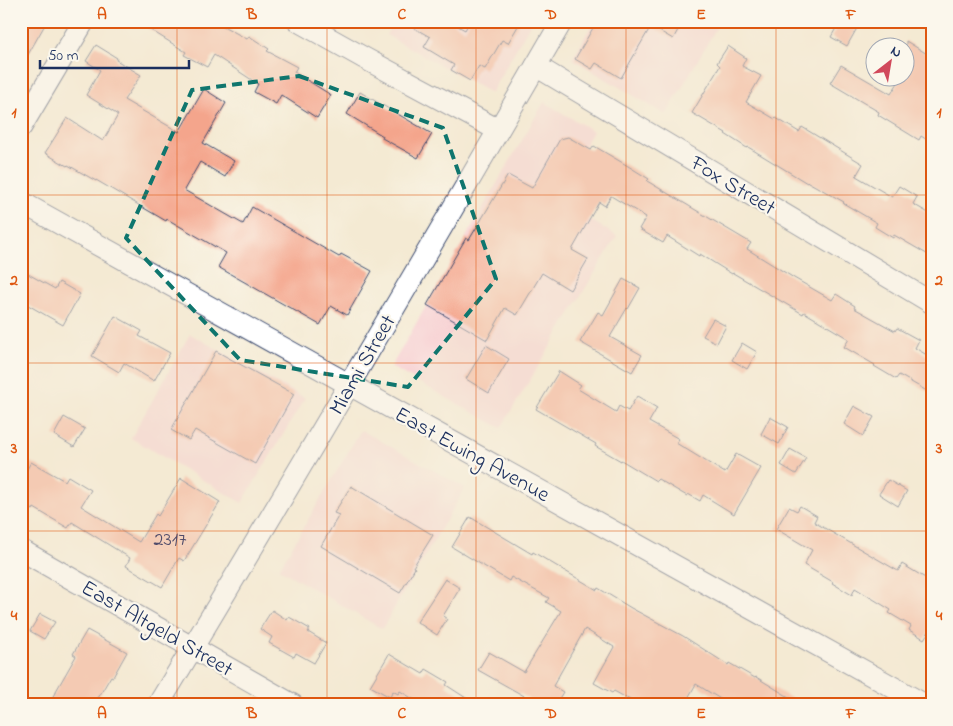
<svg xmlns="http://www.w3.org/2000/svg" width="953" height="726" font-family="'Indie Flower',sans-serif">
<rect width="100%" height="100%" fill="#fbf7ec"/>
<filter id="ink" filterUnits="userSpaceOnUse"><feTurbulence type="fractalNoise" baseFrequency=".02" numOctaves="2"/><feDisplacementMap in="SourceGraphic" scale="10" xChannelSelector="R" yChannelSelector="G"/><feConvolveMatrix kernelMatrix="1 2 1 2 8 2 1 2 1" color-interpolation-filters="sRGB"/></filter>
<filter id="wash" filterUnits="userSpaceOnUse"><feTurbulence type="fractalNoise" baseFrequency=".0096" numOctaves="4" result="noise"/><feDisplacementMap in="SourceGraphic" scale="20" xChannelSelector="R" yChannelSelector="G"/><feGaussianBlur stdDeviation="1.12" result="paint"/><feColorMatrix in="noise" values="0 0 0 0 0 0 0 0 0 0 0 0 0 0 0 0 0 1.4 0 .05"/><feComposite in="paint" operator="in"/></filter>
<g filter="url(#wash)">
<rect width="100%" height="100%" fill="#f4ead3"/>
<g fill="#f7cfd2">
<path d="M394,21H532L491,93L386,35Z"/>
<path d="M594,21H711L718,25L666,115L572,59Z"/>
<path d="M544,102L593,131L554,198L617,236L501,428L391,367Z"/>
<path d="M190,334L305,398L242,503L131,438Z"/>
<path d="M361,430L465,488L382,629L279,569Z"/>
</g>
<g id="blocks">
<g fill="#f4a58c">
<path d="M25,21H47L21,67V28Z"/>
<path d="M136,21H214L247,39L249,36L269,49L267,51L297,67L294,72L331,95L317,118L281,95L276,104L254,92L258,84L214,55L207,67L184,55L186,52Z"/>
<path d="M402,21H449L465,30L470,21H521L508,43L502,40L485,69L479,66L470,81L451,70L454,65L424,47L430,37Z"/>
<path d="M597,21H683L673,39L651,26L621,78L596,63L592,69L575,59Z"/>
<path d="M840,21H861L847,46L831,37Z"/>
<path d="M906,41L932,57V143L921,136L919,140L878,115L879,112L830,83L841,65L891,94L901,78H906Z"/>
<path d="M96,45L117,58L116,60L141,75L124,100L179,132L204,89L226,103L203,143L234,161L225,177L200,162L184,190L243,224L252,207L339,257L341,254L372,271L347,315L331,306L320,325L218,267L226,253L167,219L166,221L96,180V181L68,165L67,166L45,153L67,118L103,141L118,115L86,95L100,70L86,61Z"/>
<path d="M728,46L746,58L742,66L761,76L746,102L775,119L776,118L799,132L802,127L863,164L856,176L892,197L899,186L917,197L913,204L932,215V257L894,235L893,238L875,227L877,223L843,203L844,202L808,182L807,183L748,147L747,148L725,134L726,133L692,113L720,66L717,63Z"/>
<path d="M360,92L432,134L418,158L382,138L383,136L347,114Z"/>
<path d="M568,137L591,150L594,146L628,166L649,179L647,181L751,243L747,249L794,278L832,300L836,294L855,306L854,308L895,331L897,328L919,340L915,348L932,358V394L899,375L896,379L874,366L875,365L844,347L849,339L804,312L803,314L733,273L732,274L700,254L699,256L667,236L663,243L639,229L646,217L611,196L605,206L599,202L572,250L588,259L570,290L542,273L517,315L505,308L487,340L427,305L466,238L469,240L508,175L532,188L560,139Z"/>
<path d="M21,270L55,289L59,282L80,294L63,325L21,301Z"/>
<path d="M623,279L640,288L628,309L627,308L610,337L642,355L632,372L580,342L598,312L603,315Z"/>
<path d="M115,316L142,331L139,336L170,353L154,381L124,363L119,372L92,356Z"/>
<path d="M713,319L726,326L717,343L703,336Z"/>
<path d="M742,343L757,352L747,369L732,360Z"/>
<path d="M486,345L509,359L489,393L466,379Z"/>
<path d="M216,351L294,394L255,464L195,430L189,440L171,430Z"/>
<path d="M559,371L581,385L578,389L616,412L619,406L628,411L637,396L657,408L649,422L679,439L676,443L725,473L736,454L761,468L734,514L703,495L700,501L688,494L687,496L658,479L656,481L621,460V461L595,446L596,444L536,409Z"/>
<path d="M854,406L874,417L863,436L844,424Z"/>
<path d="M64,417L85,429L74,447L54,435Z"/>
<path d="M770,417L788,427L779,444L761,434Z"/>
<path d="M790,449L806,458L796,474L781,465Z"/>
<path d="M31,462L65,481L68,476L91,490L81,506L139,542L156,514L158,516L181,478L220,502L184,561L179,558L162,587L126,566L130,558L72,522L68,528L34,508L33,510L21,503V480Z"/>
<path d="M888,480L907,491L898,506L879,494Z"/>
<path d="M351,486L433,535L413,567L415,568L400,593L321,546L339,515L334,513Z"/>
<path d="M800,506L817,516L814,522L898,571L902,564L932,582V627L924,639L909,630L911,626L889,613L891,610L855,588L852,595L832,583L833,582L804,565L812,550L776,529L789,507L797,511Z"/>
<path d="M470,517L532,554L533,552L597,590L598,588L631,608L683,636L728,665L729,663L755,678L756,677L802,705H730L696,684L684,705H639L614,691L612,693L594,683L614,647L585,629L553,686L563,692L555,705H540L526,697L478,670L489,652L524,672L561,611L546,602L549,598L511,577L509,581L452,547Z"/>
<path d="M445,579L460,588L443,616L447,619L437,635L417,622Z"/>
<path d="M272,610L287,620L289,617L310,629L308,632L326,643L314,663L296,653L294,657L269,643L272,637L260,629Z"/>
<path d="M40,614L55,622L44,639L30,631Z"/>
<path d="M87,630L127,652L113,677L111,676L94,705H48L76,656L73,654Z"/>
<path d="M389,654L423,674L426,669L448,682L446,685L477,705H423L400,691L398,694L393,691L390,697L370,686Z"/>
</g>
</g>
</g>
<g filter="url(#ink)">
<use href="#blocks" fill-opacity="0" stroke="#3c4b70" stroke-width="1"/>
<g fill="none" stroke-linecap="round" stroke-linejoin="round">
<defs>
<g id="minor">
<path d="M298,21L366,59L498,130"/>
<path d="M536,66L932,303"/>
<path d="M21,127L84,21"/>
<path d="M21,202L925,705"/>
<path d="M21,550L293,705"/>
<path d="M158,705C295,478 429,250 562,21"/>
</g>
</defs>
<use href="#minor" stroke="#3c4b70" stroke-width="23"/>
<use href="#minor" stroke="#fff" stroke-width="21"/>
</g>
</g>
<path d="M0 0H953V726H0ZM299,76L443,128L496,279L408,387L240,360L126,238L192,90Z" fill="#f4ead3" fill-opacity=".55" fill-rule="evenodd"/>
<path fill="none" stroke="#0f766e" stroke-width="4" stroke-dasharray="10 6" stroke-linejoin="round" d="M299,76L443,128L496,279L408,387L240,360L126,238L192,90Z"/>
<path fill="none" stroke="#de5710" stroke-width="1" stroke-opacity="0.55" d="M177,21V705M327,21V705M476,21V705M626,21V705M776,21V705M21,195H932M21,363H932M21,531H932"/>
<g text-anchor="middle" stroke-width="4.5" stroke-linejoin="round" paint-order="stroke">
<g font-size="20" fill="#514c6a">
<text x="170" y="545">2317</text>
</g>
<g font-size="22" fill="#1b2f5e" stroke="#fbf7ec">
<text transform="translate(734 184) rotate(31)" y="8">Fox Street</text>
<text transform="translate(361 364) rotate(-60)" y="8">Miami Street</text>
<text transform="translate(473 453) rotate(29)" y="8">East Ewing Avenue</text>
<text transform="translate(158 627) rotate(30)" y="8">East Altgeld Street</text>
</g>
</g>
<rect width="953" height="726" fill="none" stroke="#fbf7ec" stroke-width="55"/>
<g transform="translate(890 62) rotate(31)"><circle r="24" fill="#fbf7ec" stroke="#a1a7b3"/>
<path d="M0-4L9 19L0 12L-9 19Z" fill="#d1495b"/>
<text y="-8" font-size="14" font-weight="bold" text-anchor="middle" fill="#1b2f5e">N</text>
</g>
<path d="M40 60v8h149v-8" fill="none" stroke="#1b2f5e" stroke-width="2.5"/>
<text x="48" y="60" font-size="15" fill="#1b2f5e" stroke="#fbf7ec" stroke-width="4" paint-order="stroke">50 m</text>
<rect x="28" y="28" width="898" height="670" fill="none" stroke="#de5710" stroke-width="2"/>
<g font-size="16" text-anchor="middle" font-weight="bold" fill="#de5710">
<text x="102" y="19">A</text>
<text x="252" y="19">B</text>
<text x="402" y="19">C</text>
<text x="551" y="19">D</text>
<text x="701" y="19">E</text>
<text x="851" y="19">F</text>
<text x="14" y="117">1</text>
<text x="939" y="117">1</text>
<text x="14" y="285">2</text>
<text x="939" y="285">2</text>
<text x="14" y="453">3</text>
<text x="939" y="453">3</text>
<text x="14" y="620">4</text>
<text x="939" y="620">4</text>
<text x="102" y="718">A</text>
<text x="252" y="718">B</text>
<text x="402" y="718">C</text>
<text x="551" y="718">D</text>
<text x="701" y="718">E</text>
<text x="851" y="718">F</text>
</g>
</svg>
